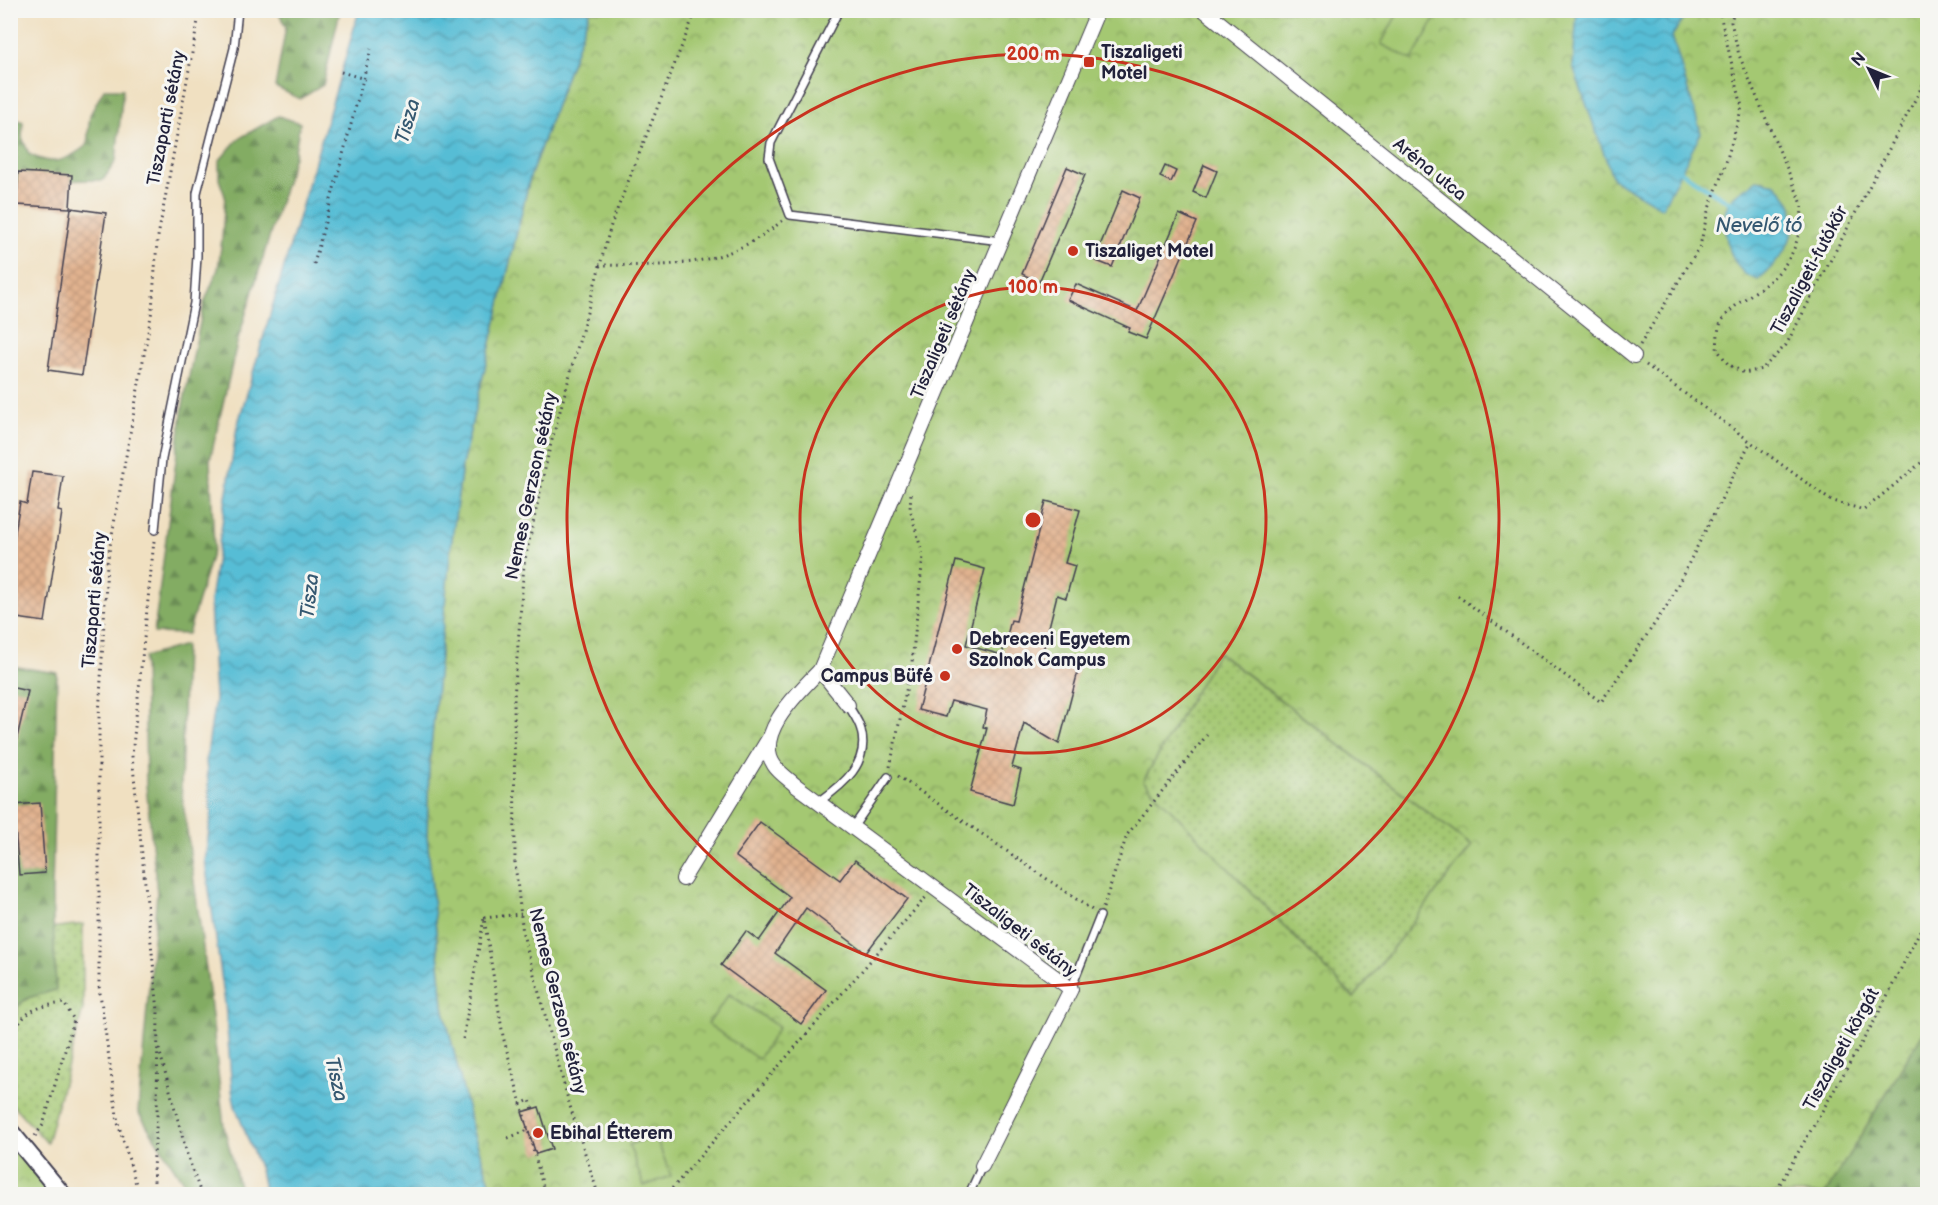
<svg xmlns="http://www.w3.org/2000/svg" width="1938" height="1205" font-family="'Balsamiq Sans',sans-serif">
<defs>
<pattern id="grass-dots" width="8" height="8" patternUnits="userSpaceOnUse" patternTransform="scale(1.5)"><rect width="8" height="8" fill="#a4c872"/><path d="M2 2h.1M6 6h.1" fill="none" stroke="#85a25f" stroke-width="1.8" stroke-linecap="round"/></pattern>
<pattern id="forest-firs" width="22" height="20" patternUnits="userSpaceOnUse" patternTransform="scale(1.5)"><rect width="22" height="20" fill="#83ac64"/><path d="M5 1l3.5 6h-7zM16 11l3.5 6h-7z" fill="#6b8c54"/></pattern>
<pattern id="park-crowns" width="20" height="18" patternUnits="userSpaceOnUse" patternTransform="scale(1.5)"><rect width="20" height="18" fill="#a4c872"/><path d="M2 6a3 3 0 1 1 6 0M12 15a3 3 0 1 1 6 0" fill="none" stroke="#85a25f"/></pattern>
<pattern id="water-waves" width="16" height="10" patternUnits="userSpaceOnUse" patternTransform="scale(1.5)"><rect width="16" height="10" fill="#57bdd5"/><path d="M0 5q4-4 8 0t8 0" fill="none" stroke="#4899ae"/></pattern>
<pattern id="building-cross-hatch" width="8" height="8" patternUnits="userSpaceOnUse" patternTransform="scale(1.5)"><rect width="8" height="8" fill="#e1b28f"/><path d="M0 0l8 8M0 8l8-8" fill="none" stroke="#c1997c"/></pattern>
</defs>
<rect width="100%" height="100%" fill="#f6f6f2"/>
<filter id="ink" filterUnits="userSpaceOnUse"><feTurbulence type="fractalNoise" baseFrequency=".0167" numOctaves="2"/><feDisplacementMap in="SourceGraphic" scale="12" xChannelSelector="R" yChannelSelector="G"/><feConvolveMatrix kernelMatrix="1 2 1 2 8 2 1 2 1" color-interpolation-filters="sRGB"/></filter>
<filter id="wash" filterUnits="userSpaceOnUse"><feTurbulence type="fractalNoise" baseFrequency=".008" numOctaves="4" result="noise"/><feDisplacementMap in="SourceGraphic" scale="24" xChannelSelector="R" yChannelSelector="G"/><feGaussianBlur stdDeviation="1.35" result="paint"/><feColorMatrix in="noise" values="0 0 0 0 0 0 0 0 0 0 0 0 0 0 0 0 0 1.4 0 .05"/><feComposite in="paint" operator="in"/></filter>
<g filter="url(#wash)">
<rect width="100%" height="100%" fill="#f0e0c1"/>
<g fill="url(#grass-dots)" stroke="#637556" stroke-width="1.5">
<path d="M1217,652L1472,846L1354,998L1143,781Z"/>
<path d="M83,924V1009L47,1143L11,1103V1023L18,1013L20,958L50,928Z"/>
</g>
<g fill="url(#forest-firs)" stroke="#526750" stroke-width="1.5">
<path d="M278,11H340L323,85L300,99L275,87L286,27Z"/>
<path d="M104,89H123L116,161L103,180C72,180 42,182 11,182V121L16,119L23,122L22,137L29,154C52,167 67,161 87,145L90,115Z"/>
<path d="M278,116L300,123L294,156L237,343L210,460L214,547L188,634L154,633L183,405L204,303L218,269L222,239L225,196L219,179V161L238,139Z"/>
<path d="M185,645L181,787L210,998L224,1127L241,1194H191L138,1112L157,893L146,785L144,657Z"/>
<path d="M10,666L57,673L52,894L56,990L28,998L11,1011Z"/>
<path d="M1927,1026V1194H1825Z"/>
</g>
<g fill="url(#park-crowns)" stroke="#637556" stroke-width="1.5" fill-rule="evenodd">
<path d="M590,11H1927V1026L1825,1194H494L473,1132L443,1006L427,835L429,767L450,554L462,465L530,177ZM1218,652L1472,846L1354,998L1143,781Z"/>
<path d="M11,1142L53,1194H11Z"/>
</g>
<g fill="#a4c872" stroke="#637556" stroke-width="1.5">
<path d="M1399,11H1439L1412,60L1381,44Z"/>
<path d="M729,994L779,1027L758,1059L708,1024Z"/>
<path d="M655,1135L671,1176L644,1186L629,1145Z"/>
</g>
<g fill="url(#water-waves)" stroke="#3c7088" stroke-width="1.5">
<path d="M359,11H590L530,177L462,465L450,554L429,767L427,835L443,1006L473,1132L494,1194H265L260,1170L235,1106L232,1090L225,1003L205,861L211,814L206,761L215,699L210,601L237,427Z"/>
<path d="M1577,11H1689L1672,36L1701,133L1662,208L1613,179L1573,67Z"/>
<path d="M1757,180L1776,184C1781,190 1790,199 1792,207C1799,239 1780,261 1758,280C1754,278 1749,277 1745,274C1729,260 1719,224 1728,204C1733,194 1747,187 1757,180Z"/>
</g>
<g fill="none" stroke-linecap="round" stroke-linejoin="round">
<path stroke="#57bdd5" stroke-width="4.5" d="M1681,172L1729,202"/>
</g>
<g id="blocks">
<g fill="url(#building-cross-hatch)">
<path d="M1204,165L1217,171L1206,198L1193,192Z"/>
<path d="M1165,166L1176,171L1171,182L1160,177Z"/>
<path d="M1067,167L1085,175L1039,282L1022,274Z"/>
<path d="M18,172L72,175L70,208L17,205Z"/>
<path d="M1123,190L1140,198L1112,267L1094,260Z"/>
<path d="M71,208L106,213L82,375L48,370Z"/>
<path d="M1179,214L1197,222L1146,339L1128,332L1130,328L1068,300L1076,284L1137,311Z"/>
<path d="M32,472L63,476L58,511L62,512L45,622L10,617V563L20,502L27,504Z"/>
<path d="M1046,501L1080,510L1065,563L1075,566L1066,598L1057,595L1041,659L1081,660L1059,744L1024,723L1012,767L1021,770L1013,804L970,792L987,728L983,727L987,710L951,701L946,717L918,710L956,561L985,569L966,645L1002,655L1011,620L1016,621Z"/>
<path d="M10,687L28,691L15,746L10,745Z"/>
<path d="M40,803L45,873L19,875L13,805Z"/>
<path d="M760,822L840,880L855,860L907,899L866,953L806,908L775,953L826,990L801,1024L721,965L746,931L759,941L790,897L735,856Z"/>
<path d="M539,1107L552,1149L536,1154L522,1112Z"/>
</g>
</g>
</g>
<g filter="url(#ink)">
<use href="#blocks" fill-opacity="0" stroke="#413e4f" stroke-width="1.5"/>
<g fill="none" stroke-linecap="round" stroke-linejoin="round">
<defs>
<g id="service">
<path d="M839,10L771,143L769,158L790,215L1001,241"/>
<path d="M155,530L162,459L194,303L197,256V193L234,48L238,10"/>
<path d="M820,801C843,785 870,763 861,730C859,721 852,712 848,705"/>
<path d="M854,826L888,777"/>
<path d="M1071,989L1100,916"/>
<path d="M969,1194L982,1166"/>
</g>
<g id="minor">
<path d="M1204,10L1634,356"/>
<path d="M820,670L848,705"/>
<path d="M683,879L769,738"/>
<path d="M982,1166L1071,989L795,785C789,779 779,773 774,765C753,734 800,691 820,670L1098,10"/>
</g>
<path id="tertiary" d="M10,1131L62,1194"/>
</defs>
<use href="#service" stroke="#413e4f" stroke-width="10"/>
<use href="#minor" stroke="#413e4f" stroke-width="16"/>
<use href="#tertiary" stroke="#413e4f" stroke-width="20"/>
<g stroke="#413e4f" stroke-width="3" stroke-dasharray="1.5 4.5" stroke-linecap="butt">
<path d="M1734,10L1731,22L1739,55L1802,204C1801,246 1789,270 1753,293C1742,301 1725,312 1720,325C1717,332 1718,342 1717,349L1728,364L1744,373L1762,369L1786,345L1928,75"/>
<path d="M341,72L365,79"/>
<path d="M314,264L371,49"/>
<path d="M599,265C671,266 723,269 782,221"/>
<path d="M1640,345L1700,246L1708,211L1724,169L1742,107L1719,10"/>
<path d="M1646,365L1830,500L1864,510L1928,457"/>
<path d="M154,541L132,756L158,1011L157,1116L153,1168L155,1194"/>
<path d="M1458,596L1601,702L1668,604L1750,443"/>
<path d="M890,767L912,662L923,556L910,509L911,493"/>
<path d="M898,776L1092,910"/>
<path d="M1103,908L1127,835L1207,735"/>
<path d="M484,918L521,914"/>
<path d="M463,1039L484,918L503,1036L545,1194"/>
<path d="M10,1045C20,1012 32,1007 64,1003L74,1020L43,1125L35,1136"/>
<path d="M159,1049L187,1154L201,1194"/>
<path d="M10,1050L14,1066L10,1083"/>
<path d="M520,1104L530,1100L533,1109"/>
<path d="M548,1135L576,1128"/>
<path d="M508,1138L528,1130"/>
<path d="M139,1194L118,1123L99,986V717L107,563L152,310L157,242L200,10"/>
<path d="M598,1194L569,1103L523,934L515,863L514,698L524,564L549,451L611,225L696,10"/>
<path d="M662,1194L669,1192L926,897"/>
<path d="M1774,1194L1876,1018L1928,915"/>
</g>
<use href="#service" stroke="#fff" stroke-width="7"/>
<use href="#minor" stroke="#fff" stroke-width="14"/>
<use href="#tertiary" stroke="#fff" stroke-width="16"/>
</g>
</g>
<g fill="none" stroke="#c8321e" stroke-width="3">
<circle cx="1033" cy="520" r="233"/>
<circle cx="1033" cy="520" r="466"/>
</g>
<g fill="#c8321e" stroke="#f6f6f2" stroke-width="2">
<rect x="1083" y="56" width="12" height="12" rx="3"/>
<circle cx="1073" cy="251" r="6"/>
<circle cx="957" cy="649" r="6"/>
<circle cx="945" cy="676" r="6"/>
<circle cx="538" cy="1133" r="6"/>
</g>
<g text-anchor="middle" stroke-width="6" stroke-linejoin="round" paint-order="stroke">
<g font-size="18" font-weight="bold" fill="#22223b" stroke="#f6f6f2" text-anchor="start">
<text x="1101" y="58">Tiszaligeti<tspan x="1101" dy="21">Motel</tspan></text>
<text x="1085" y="257">Tiszaliget Motel</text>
<text x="969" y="645">Debreceni Egyetem<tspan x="969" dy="21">Szolnok Campus</tspan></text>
<text x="933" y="682" text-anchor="end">Campus Büfé</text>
<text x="550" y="1139">Ebihal Étterem</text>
</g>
<g font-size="18" fill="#22223b" stroke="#f6f6f2">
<text transform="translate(166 118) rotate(-79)" y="6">Tiszaparti sétány</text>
<text transform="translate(1430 169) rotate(39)" y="6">Aréna utca</text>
<text transform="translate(1809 270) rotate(-62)" y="6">Tiszaligeti-futókör</text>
<text transform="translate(943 334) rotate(-67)" y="6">Tiszaligeti sétány</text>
<text transform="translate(531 486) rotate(-78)" y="6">Nemes Gerzson sétány</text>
<text transform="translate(94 600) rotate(-85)" y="6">Tiszaparti sétány</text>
<text transform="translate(1020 930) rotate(38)" y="6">Tiszaligeti sétány</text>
<text transform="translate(558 1001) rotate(76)" y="6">Nemes Gerzson sétány</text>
<text transform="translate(1841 1049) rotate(-61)" y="6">Tiszaligeti körgát</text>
</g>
<g font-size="20" font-style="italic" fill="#355871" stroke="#f6f6f2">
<text transform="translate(407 121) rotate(-74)" y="7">Tisza</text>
<text x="1759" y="232">Nevelő tó</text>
<text transform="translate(309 596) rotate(-84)" y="7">Tisza</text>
<text transform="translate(337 1079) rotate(77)" y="7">Tisza</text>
</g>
</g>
<circle cx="1033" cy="520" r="9" fill="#c8321e" stroke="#f6f6f2" stroke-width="3"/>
<g font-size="18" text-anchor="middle" font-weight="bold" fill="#c8321e" stroke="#f6f6f2" stroke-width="6" stroke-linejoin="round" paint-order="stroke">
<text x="1033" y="60">200 m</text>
<text x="1033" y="293">100 m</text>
</g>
<rect width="1938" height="1205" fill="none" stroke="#f6f6f2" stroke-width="36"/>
<g transform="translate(1869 69) rotate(313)" stroke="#f6f6f2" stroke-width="4.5" paint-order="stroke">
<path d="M0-4.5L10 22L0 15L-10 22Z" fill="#22223b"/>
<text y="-9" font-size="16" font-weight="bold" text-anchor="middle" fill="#22223b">N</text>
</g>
</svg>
